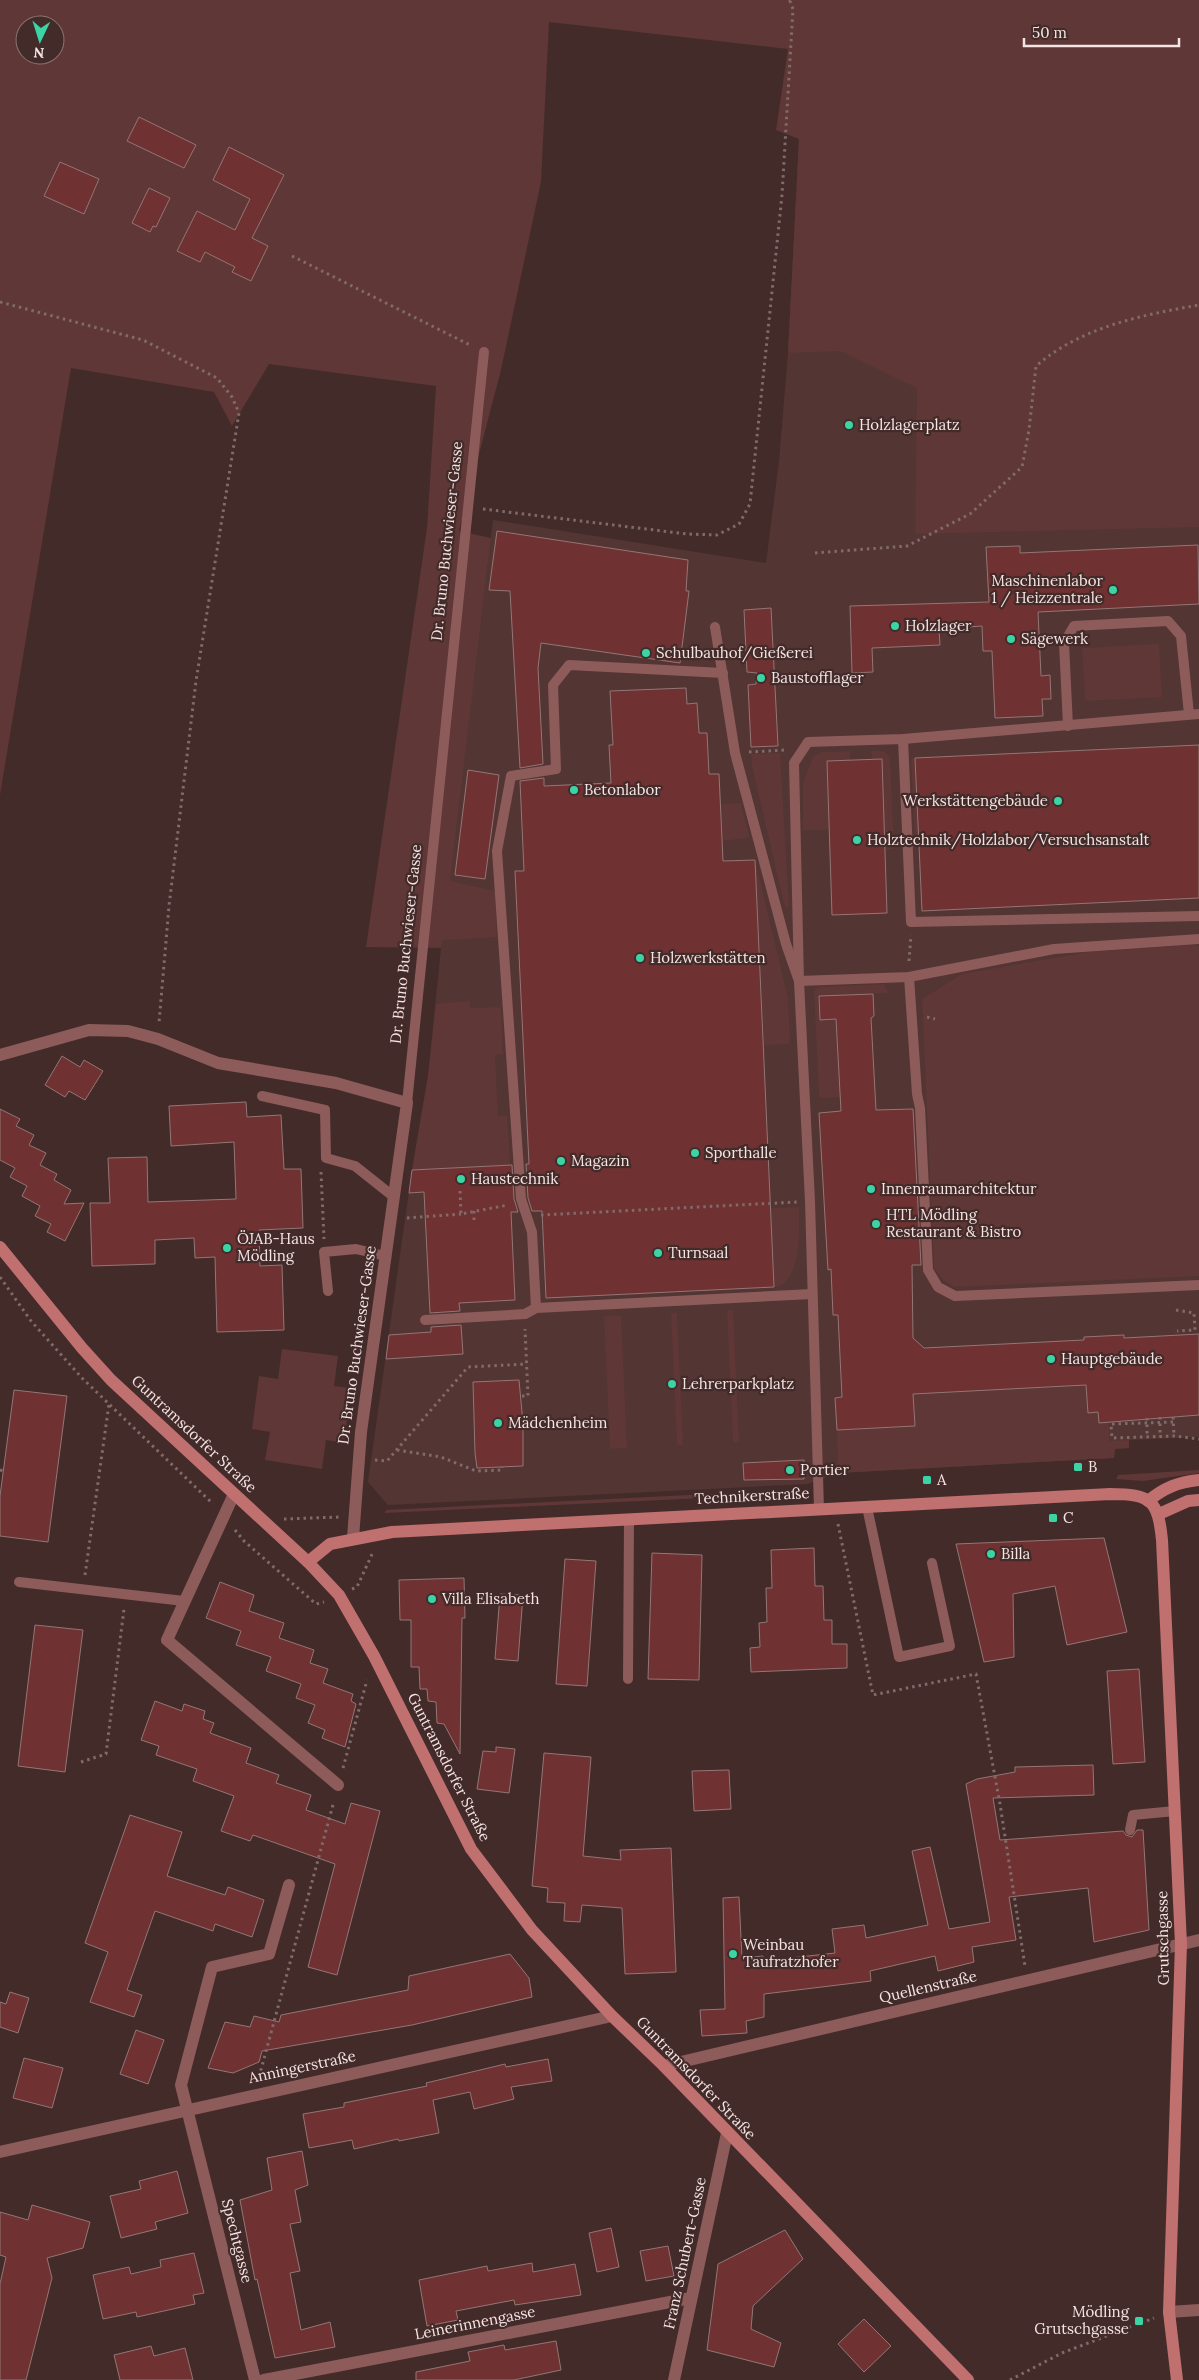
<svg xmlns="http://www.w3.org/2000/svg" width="1199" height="2380" font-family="Lora,serif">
<rect width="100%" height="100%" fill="#432b2a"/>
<path fill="#533534" d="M1199,0V1437L1129,1440V1448L1115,1449L1114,1458L838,1473L808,1484L388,1505L368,1482L412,1170L428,1076L441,948L493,520L766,563L779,461L788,353L799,139Z"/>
<g fill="#5e3736" fill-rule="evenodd">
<path d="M0,0H1199V527L915,534L917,388L840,351L788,353L799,139L776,130L788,49L549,22L541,182L501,370L459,531L491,538L450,881L495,891L497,937L443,940L441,948L366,947L427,528L436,386L269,364L232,426L214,392L71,368L0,795ZM25,25H55V55H25Z"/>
<path d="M1159,644L1162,697L1085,701L1082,648Z"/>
<path d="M850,751V760L829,830H803V783L813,757L822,752Z"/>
<path d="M871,751C881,751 886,750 890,759L894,849L885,850Z"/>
<path d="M780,753L789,906L785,908L752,766L751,754Z"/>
<path d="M915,758L919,844L915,845L911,759Z"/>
<path d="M741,803L749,836L747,838L722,841L721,804Z"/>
<path d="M755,860L788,998L790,1041L788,1044L764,1045Z"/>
<path d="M1191,945L1199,946V1276L955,1287L944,1281L934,1268L922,999L962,974L1088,952Z"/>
<path d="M884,984L888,993L821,996L819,998L822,1020L836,1019L840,1097L821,1098L819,1096L814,991L818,987Z"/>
<path d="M470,1001V1008L501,1007L503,1054L495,1055L498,1116L507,1115L510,1165L412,1170L428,1076L436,1004Z"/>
<path d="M799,1207C799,1230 802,1269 782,1285L774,1287L770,1208Z"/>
<path d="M727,1310H733L739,1442L733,1443Z"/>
<path d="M671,1313H677L683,1445H677Z"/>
<path d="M621,1315L627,1448L610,1449L604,1316Z"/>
<path d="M282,1349L338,1356L334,1386L351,1388L344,1443L326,1440L322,1469L265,1460L270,1432L252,1429L259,1376L278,1379Z"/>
<path d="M1086,1385L1088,1413L1098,1412L1099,1422H1109V1441L1129,1440V1448L1115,1449L1114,1458L838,1473L837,1430L915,1426L913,1394Z"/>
<path d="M1199,1470V1473L1143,1481L1116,1479L1118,1475Z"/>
<path d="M788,1490L789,1494L385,1513L386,1510Z"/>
</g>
<g fill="#703132" stroke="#937675">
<path d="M139,117L196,145L184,168L127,141Z"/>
<path d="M229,147L284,175L252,238L268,246L251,281L232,272L235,267L205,252L200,262L177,251L197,211L235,230L250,199L213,180Z"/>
<path d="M60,162L99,179L84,214L44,196Z"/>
<path d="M149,188L170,198L156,227L153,226L150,232L132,223Z"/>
<path d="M497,531L688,560L686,591H689L680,663L541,643L538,668L543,764L520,768L510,591L489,590Z"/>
<path d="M1198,545L1199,604L1038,612L1041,676L1050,675L1051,699H1042L1043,716L995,718L992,651H983L982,626L939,629L940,645L872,648L873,672L852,673L850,606L989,602L986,547L1020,546V553Z"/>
<path d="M771,608L778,746L751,747L748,685L756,684L757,673L747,672L744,610Z"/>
<path d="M686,688L687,704L697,703L699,733H707L709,774H719L723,861L755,860L774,1287L546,1298L542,1211H532L528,1198L526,1164H529L515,871H524L520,781L544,778V786L611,783L609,745H613L610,691Z"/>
<path d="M1199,745V898L922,911L915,758Z"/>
<path d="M882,759L887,913L832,915L827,761Z"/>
<path d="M468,770L499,775L485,879L455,875Z"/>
<path d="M873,994L874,1016L871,1018L876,1110L913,1109L921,1265H912L913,1338L924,1348L1084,1340V1337L1124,1335V1338L1199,1334V1415L1099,1423L1098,1412L1088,1413L1086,1385L913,1394L915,1426L837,1430L835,1398L842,1397L838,1315H833L831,1269L828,1270L819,1113L841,1111L836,1019L820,1020L819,996Z"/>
<path d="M62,1056L80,1067L84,1060L103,1071L85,1100L69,1091L65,1097L45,1085Z"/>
<path d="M246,1102L247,1117L281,1115L284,1169H301L303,1228L259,1230L260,1266L282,1265L284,1330L217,1332L215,1257L195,1258L194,1238L155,1240V1264L92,1266L90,1203H110L108,1158L147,1157L148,1202L236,1199L234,1142L171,1146L169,1106Z"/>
<path d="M0,1109L20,1119L16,1126L34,1135L29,1145L46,1153L40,1165L57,1174L54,1180L71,1190L64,1204L84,1203L65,1241L47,1232L51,1224L35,1216L40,1206L22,1196L27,1186L10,1177L15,1168L0,1160Z"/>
<path d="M512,1165L514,1199L518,1212H511L515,1300L459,1303L460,1311L430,1313L424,1192L409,1193L412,1170Z"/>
<path d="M461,1325L463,1354L386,1359L389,1335L431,1332V1327Z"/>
<path d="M519,1380L523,1423V1466L477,1468L475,1453L473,1382Z"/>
<path d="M14,1390L67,1396L48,1542L0,1536V1496Z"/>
<path d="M804,1460V1479L744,1480L743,1463Z"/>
<path d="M1104,1538L1127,1632L1067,1645L1055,1586L1013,1594L1014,1657L984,1662L956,1544Z"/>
<path d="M814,1548L815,1586H823L824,1620H832V1644H847V1668L751,1672L750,1648L760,1647L759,1623L767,1622L766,1588H772L771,1550Z"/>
<path d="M652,1553L702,1555L699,1680L648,1679Z"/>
<path d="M565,1559L596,1561L587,1686L556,1684Z"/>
<path d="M464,1578L465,1618H462L460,1754L444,1724L437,1723L436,1702L428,1701L427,1689H420L419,1667H411V1620H400L399,1580Z"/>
<path d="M220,1582L254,1595L249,1611L284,1623L279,1638L314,1650L310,1663L328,1669L323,1683L353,1694L351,1701L356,1704L345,1747L322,1738L325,1730L308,1723L315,1705L296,1698L301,1684L266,1671L271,1657L236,1645L241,1631L206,1618Z"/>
<path d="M500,1594L523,1595L518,1661L495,1659Z"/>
<path d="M35,1625L83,1630L65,1772L18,1766Z"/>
<path d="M1139,1669L1145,1762L1113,1764L1107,1671Z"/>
<path d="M155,1701L182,1711L184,1704L205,1711L203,1719L214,1723L210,1733L251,1748L246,1763L279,1775L276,1783L311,1795L306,1810L345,1824L351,1803L380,1811L337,1975L308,1967L335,1864L253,1835L250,1841L221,1831L234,1796L193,1781L197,1769L156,1755L159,1746L141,1740Z"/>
<path d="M496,1747L515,1749L509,1793L477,1789L483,1751L496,1752Z"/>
<path d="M544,1753L591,1757L583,1856L621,1860L620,1850L671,1848L676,1972L625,1974L622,1908L582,1905L580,1922L564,1921L565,1903L547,1902L548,1888L532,1886Z"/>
<path d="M1093,1765L1094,1795L993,1798L1000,1840L1123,1831L1126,1835L1132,1837L1137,1830H1143L1149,1930L1094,1942L1088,1888L1009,1897L1016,1940L972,1947L974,1962L938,1971L935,1956L870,1971L871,1981L764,1994V2017L746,2021L747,2033L702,2036L700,2010L725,2009L723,1898L739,1897L742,1958L763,1956V1961L835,1953L832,1929L864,1925L866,1938L928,1925L912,1851L930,1847L949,1929L990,1922L966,1784L977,1779L1015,1772V1767Z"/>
<path d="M729,1770L731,1809L694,1811L692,1771Z"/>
<path d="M130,1815L182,1832L167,1876L225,1895L228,1887L264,1900L252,1937L215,1924L213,1931L155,1911L127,1990L142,1995L134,2017L90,2002L108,1952L85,1943Z"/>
<path d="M510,1954L529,1978L532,1997L412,2025L262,2051L259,2062L233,2073L208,2068L225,2022L250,2027L254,2016L279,2022L281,2015L408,1990L409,1976Z"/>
<path d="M10,1992L29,1998L18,2033L0,2027V2002L6,2004Z"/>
<path d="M136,2030L164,2040L148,2084L120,2074Z"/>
<path d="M24,2058L63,2068L52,2108L13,2098Z"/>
<path d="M548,2059L552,2081L511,2087L514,2099L474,2109L470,2092L433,2100L439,2133L399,2141L398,2139L354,2149L352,2140L309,2148L303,2114L344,2107V2103L427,2086L426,2083L505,2064L506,2067Z"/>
<path d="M302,2151L308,2185L295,2190L301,2222L290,2224L300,2271L290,2273L301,2330L330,2322L335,2347L275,2358L257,2279L255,2280L240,2200L272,2190L267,2158Z"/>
<path d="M177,2171L188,2213L155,2222L157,2229L121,2238L110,2196L141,2189L139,2181Z"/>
<path d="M32,2205L90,2222L83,2248L47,2258L52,2278L26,2380H0V2284L6,2257L0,2255V2212L28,2220Z"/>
<path d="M611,2228L619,2267L597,2272L589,2233Z"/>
<path d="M785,2230L803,2259L753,2306L751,2329L781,2343L774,2367L707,2350L718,2264Z"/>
<path d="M668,2246L674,2276L646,2281L640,2251Z"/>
<path d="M194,2253L204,2293L193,2295L195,2304L137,2317L136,2312L103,2319L93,2275L129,2267L131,2274L161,2267L160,2260Z"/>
<path d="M532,2263L533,2272L575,2264L581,2295L515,2305L514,2300L456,2311L458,2320L427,2326L419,2280L487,2266L488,2271Z"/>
<path d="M864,2319L891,2346L864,2372L838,2344Z"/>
<path d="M556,2341L561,2370L514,2380H416V2372L470,2361L468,2352L504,2345L505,2350Z"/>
<path d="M151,2346L154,2356L185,2348L193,2380H120L114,2355Z"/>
</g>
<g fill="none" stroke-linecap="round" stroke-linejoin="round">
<g stroke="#806b6a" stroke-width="3" stroke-dasharray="2.5 4" stroke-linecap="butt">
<path d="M292,256L472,346"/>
<path d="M0,302L143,340L217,378L232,397L239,413L196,681L169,906L159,1023"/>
<path d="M483,509L687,534L717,535L739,524L750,504L782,195L793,9L790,1L793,0"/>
<path d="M815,553L907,546L970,514L1022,467L1029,430L1036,366C1081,327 1142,315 1199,305"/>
<path d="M749,752L785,750"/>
<path d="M909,961L911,935"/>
<path d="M927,1017L935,1019"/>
<path d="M321,1172L324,1239"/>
<path d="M460,1191L461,1214L508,1205"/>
<path d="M474,1211V1220"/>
<path d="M541,1215L797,1202"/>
<path d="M407,1218L461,1214"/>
<path d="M0,1277L31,1321L82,1378L213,1504"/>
<path d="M1176,1310L1194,1313L1195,1330L1177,1331"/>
<path d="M522,1396H528L525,1329"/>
<path d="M1160,1417V1437"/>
<path d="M1173,1417L1174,1436"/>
<path d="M1147,1418V1437"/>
<path d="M1173,1422L1111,1424L1112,1438L1174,1436L1199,1439"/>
<path d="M397,1450L441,1457L476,1471L502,1470V1467"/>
<path d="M375,1460L387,1461L468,1367L527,1364"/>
<path d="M0,1470L3,1471"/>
<path d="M284,1519L340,1517"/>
<path d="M838,1524L873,1695L976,1674L1000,1804L1025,1966"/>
<path d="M235,1530L244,1541L316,1604L324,1602"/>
<path d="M85,1575L109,1404"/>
<path d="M352,1589L357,1587L373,1552"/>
<path d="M81,1762L106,1754L124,1609"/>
<path d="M343,1768L367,1680"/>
<path d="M259,2077L334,1801"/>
<path d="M1010,2380L1062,2353L1154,2318"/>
</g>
<g stroke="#8d5b5a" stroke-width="10">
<path d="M715,627L735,753L786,944L799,981L909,977L1054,949L1199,939"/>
<path d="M723,673L569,665L553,685L556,769L511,776L497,851L521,1199L532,1232L536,1308L812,1294"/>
<path d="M1068,726L1064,643L1074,626L1168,621L1181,636L1189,714"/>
<path d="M903,739L911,922L1199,916"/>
<path d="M909,977L917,1094L920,1108L928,1270L938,1287L955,1296L1199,1285"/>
<path d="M262,1096L325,1110L326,1158L355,1166L394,1197"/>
<path d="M407,1103L484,352"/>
<path d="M328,1291L324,1252L356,1249L385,1256"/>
<path d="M425,1320L525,1314L536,1308"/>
<path d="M867,1507L899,1657L950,1646L932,1563"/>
<path d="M819,1509L810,1201L799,981L794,763L808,742L903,739L1199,714"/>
<path d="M19,1582L184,1601"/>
<path d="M628,1679L629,1519"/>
<path d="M1130,1830L1133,1815L1175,1811"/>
</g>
<g stroke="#8d5b5a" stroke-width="12">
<path d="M0,1055L89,1030L128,1031L158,1039L218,1063L336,1083L407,1103L361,1432L353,1538"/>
<path d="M234,1494L167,1640L338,1785"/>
<path d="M664,2066L1199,1940"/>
<path d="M0,2152L612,2016"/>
<path d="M1169,2312L1199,2310"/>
<path d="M255,2380L181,2085L212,1967L269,1954L289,1885"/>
<path d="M264,2380L691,2298"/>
<path d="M674,2380L727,2133"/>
</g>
<g stroke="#c0706f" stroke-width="12">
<path d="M0,1247L82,1348L111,1380L308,1562L339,1595L374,1656L471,1849L532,1930L612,2016L664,2066L968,2380"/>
<path d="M1148,1501C1164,1488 1178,1482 1199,1480"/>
<path d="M1159,1514L1188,1501L1199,1500"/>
<path d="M308,1562L330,1544L392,1532L1110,1494C1151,1494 1158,1500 1162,1540L1181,1944L1169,2312L1177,2380"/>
</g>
</g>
<g fill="#3ad4a5" stroke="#432b2a" stroke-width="2">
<circle cx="849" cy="425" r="5"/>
<circle cx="1113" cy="590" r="5"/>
<circle cx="895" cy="626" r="5"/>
<circle cx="1011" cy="639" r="5"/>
<circle cx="646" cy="653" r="5"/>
<circle cx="761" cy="678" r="5"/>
<circle cx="574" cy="790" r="5"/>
<circle cx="1058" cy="801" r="5"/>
<circle cx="857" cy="840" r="5"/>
<circle cx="640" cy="958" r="5"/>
<circle cx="695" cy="1153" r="5"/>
<circle cx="561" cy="1161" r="5"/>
<circle cx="461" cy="1179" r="5"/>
<circle cx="871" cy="1189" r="5"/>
<circle cx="876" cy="1224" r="5"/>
<circle cx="227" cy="1248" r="5"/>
<circle cx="658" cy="1253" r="5"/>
<circle cx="1051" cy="1359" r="5"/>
<circle cx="672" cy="1384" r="5"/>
<circle cx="498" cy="1423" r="5"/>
<rect x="1073" y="1462" width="10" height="10" rx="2.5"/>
<circle cx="790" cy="1470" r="5"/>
<rect x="922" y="1475" width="10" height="10" rx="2.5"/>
<rect x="1048" y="1513" width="10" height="10" rx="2.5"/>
<circle cx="991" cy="1554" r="5"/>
<circle cx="432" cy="1599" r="5"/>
<circle cx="733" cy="1954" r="5"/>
<rect x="1134" y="2316" width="10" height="10" rx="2.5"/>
</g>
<g text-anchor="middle" stroke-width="4.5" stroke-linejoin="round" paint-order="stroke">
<g font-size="15" fill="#f4e4e3" stroke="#432b2a" text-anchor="start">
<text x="859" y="430">Holzlagerplatz</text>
<text x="1103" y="586" text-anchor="end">Maschinenlabor<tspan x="1103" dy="17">1 / Heizzentrale</tspan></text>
<text x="905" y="631">Holzlager</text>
<text x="1021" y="644">Sägewerk</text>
<text x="656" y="658">Schulbauhof/Gießerei</text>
<text x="771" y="683">Baustofflager</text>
<text x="584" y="795">Betonlabor</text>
<text x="1048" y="806" text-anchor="end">Werkstättengebäude</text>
<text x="867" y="845">Holztechnik/Holzlabor/Versuchsanstalt</text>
<text x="650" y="963">Holzwerkstätten</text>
<text x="705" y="1158">Sporthalle</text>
<text x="571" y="1166">Magazin</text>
<text x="471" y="1184">Haustechnik</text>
<text x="881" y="1194">Innenraumarchitektur</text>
<text x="886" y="1220">HTL Mödling<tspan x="886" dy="17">Restaurant &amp; Bistro</tspan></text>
<text x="237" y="1244">ÖJAB-Haus<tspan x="237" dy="17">Mödling</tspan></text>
<text x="668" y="1258">Turnsaal</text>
<text x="1061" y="1364">Hauptgebäude</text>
<text x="682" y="1389">Lehrerparkplatz</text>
<text x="508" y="1428">Mädchenheim</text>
<text x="1088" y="1472">B</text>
<text x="800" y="1475">Portier</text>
<text x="937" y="1485">A</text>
<text x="1063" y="1523">C</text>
<text x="1001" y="1559">Billa</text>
<text x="442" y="1604">Villa Elisabeth</text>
<text x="743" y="1950">Weinbau<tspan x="743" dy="17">Taufratzhofer</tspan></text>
<text x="1129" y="2317" text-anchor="end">Mödling<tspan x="1129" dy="17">Grutschgasse</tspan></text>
</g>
<g font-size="15" fill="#f4e4e3" stroke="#432b2a">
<text transform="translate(447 541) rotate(-84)" y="5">Dr. Bruno Buchwieser-Gasse</text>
<text transform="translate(406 944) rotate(-84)" y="5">Dr. Bruno Buchwieser-Gasse</text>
<text transform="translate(357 1345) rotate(-82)" y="5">Dr. Bruno Buchwieser-Gasse</text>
<text transform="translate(194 1434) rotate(43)" y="5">Guntramsdorfer Straße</text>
<text transform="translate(752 1496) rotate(-3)" y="5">Technikerstraße</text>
<text transform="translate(449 1767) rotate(63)" y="5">Guntramsdorfer Straße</text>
<text transform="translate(1163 1938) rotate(-91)" y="5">Grutschgasse</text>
<text transform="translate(928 1987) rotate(-13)" y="5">Quellenstraße</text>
<text transform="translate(302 2067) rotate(-12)" y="5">Anningerstraße</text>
<text transform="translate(696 2078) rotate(46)" y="5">Guntramsdorfer Straße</text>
<text transform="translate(237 2241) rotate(76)" y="5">Spechtgasse</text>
<text transform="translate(685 2253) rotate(-78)" y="5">Franz Schubert-Gasse</text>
<text transform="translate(475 2323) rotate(-11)" y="5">Leinerinnengasse</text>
</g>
</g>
<g transform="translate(40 40) rotate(184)"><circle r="24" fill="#432b2a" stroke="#8a7574"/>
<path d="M0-4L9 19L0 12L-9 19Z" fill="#3ad4a5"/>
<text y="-8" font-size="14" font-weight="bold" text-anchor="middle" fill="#f4e4e3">N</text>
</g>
<path d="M1024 38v8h155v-8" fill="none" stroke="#f4e4e3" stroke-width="2.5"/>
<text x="1032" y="38" font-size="15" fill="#f4e4e3" stroke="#432b2a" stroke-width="4" paint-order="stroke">50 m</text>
</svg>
